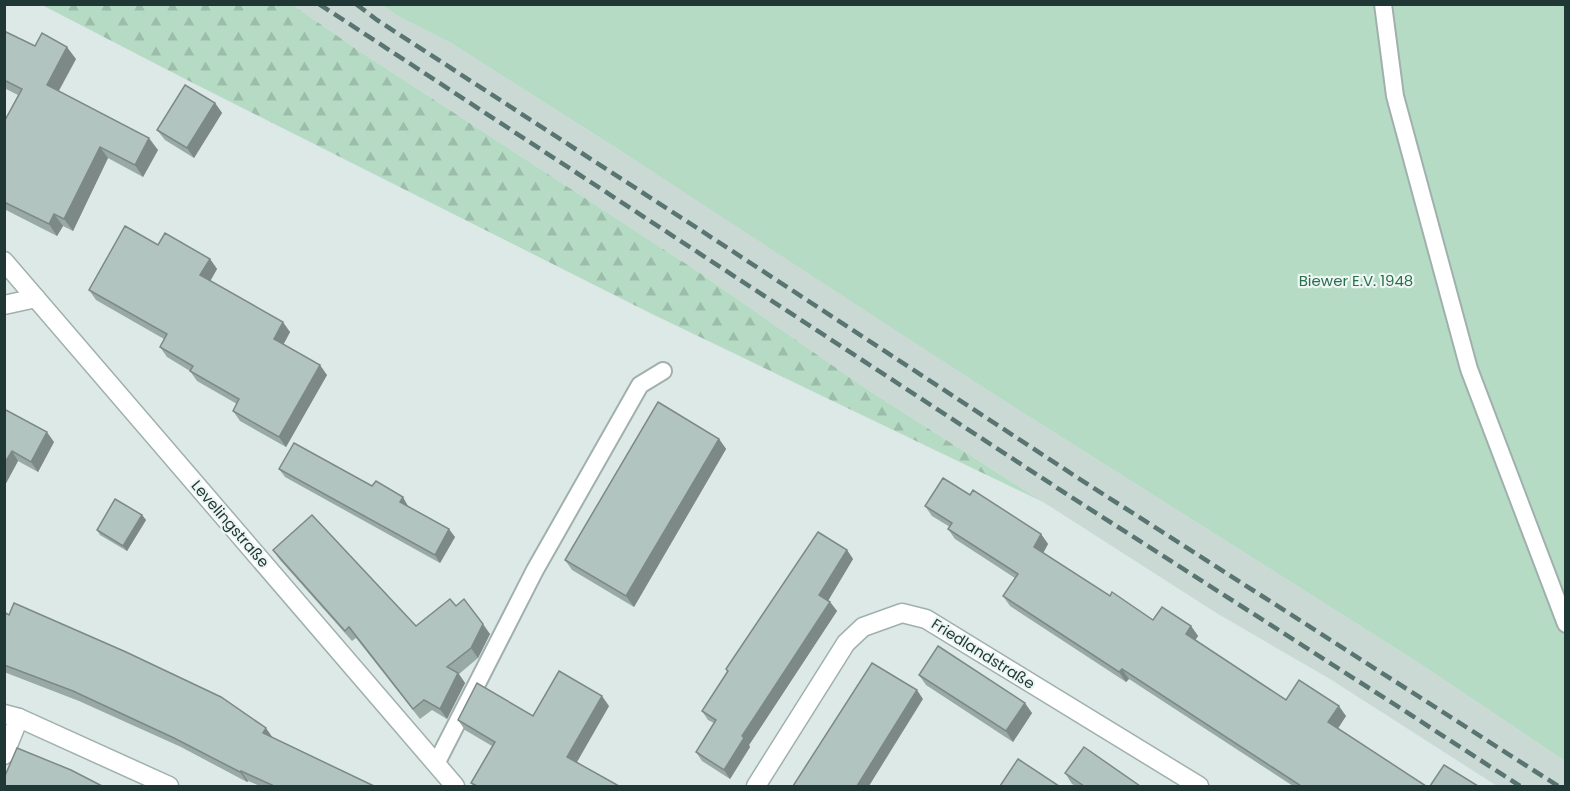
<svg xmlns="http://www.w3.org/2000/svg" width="1570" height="791" font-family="Poppins,sans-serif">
<defs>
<pattern id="forest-firs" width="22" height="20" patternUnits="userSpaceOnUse" patternTransform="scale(1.5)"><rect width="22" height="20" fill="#b5dbc5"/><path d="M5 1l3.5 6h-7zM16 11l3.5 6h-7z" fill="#9bbdaa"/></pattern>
</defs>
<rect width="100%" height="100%" fill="#dde9e6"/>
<path fill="#cbd9d5" d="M293,5H382L396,15L451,43L729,220L981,386L1419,663L1565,761V786H1497L1330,679L1218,614L862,386L697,271L359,51Z"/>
<path fill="#b5dbc5" d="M382,5H1565V761L1419,663L981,386L624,153L451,43L396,15Z"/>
<path fill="url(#forest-firs)" d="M42,5H293L359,51L697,271L862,386L1043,502L652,314L187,80Z"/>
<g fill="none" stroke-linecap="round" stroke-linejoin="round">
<defs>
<g id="service">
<path d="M1383,4L1395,96L1469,369L1566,624"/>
<path d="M436,764L535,570L640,385L663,371"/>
</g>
<g id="minor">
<path d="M4,261L455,786"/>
<path d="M4,305L36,298"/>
<path d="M4,714L19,718L169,786"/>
<path d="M4,755L19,718"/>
<path d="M756,786L846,643L863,627L902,613L926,619L1199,786"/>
</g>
</defs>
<use href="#service" stroke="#a0b0ad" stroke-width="20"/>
<use href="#minor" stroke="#a0b0ad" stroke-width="21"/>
<use href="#service" stroke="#fff" stroke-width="16"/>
<use href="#minor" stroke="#fff" stroke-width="18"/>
<g stroke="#597571" stroke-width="4.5" stroke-dasharray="12 6" stroke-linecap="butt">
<path d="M319,4L1065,493L1411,715L1520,786"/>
<path d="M356,4L377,20L717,241L1075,476L1558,786"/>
</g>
</g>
<g fill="#99a9a4">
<path d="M4,31L35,46L76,59L59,91L158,150L143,177L108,158L73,231L63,226L57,236L4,209V122L18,95L4,88Z"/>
<path d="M215,103L222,113L194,158L165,140L157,130Z"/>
<path d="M210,259L217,269L210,281L290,332L283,345L327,375L286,447L240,421L233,411L237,404L197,381L190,371L167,357L160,347L164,339L96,300L89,290Z"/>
<path d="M4,409L54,442L38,472L18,461L4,487Z"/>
<path d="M719,439L726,449L634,607L572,570L565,560Z"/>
<path d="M279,469L372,486L408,506L455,537L440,563L285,477Z"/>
<path d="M970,495L1041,534L1048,544L1043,553L1110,596L1153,620L1191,626L1198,636L1195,640L1286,700L1346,716L1338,729L1426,786H1293L1129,679L1126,682L1010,606L1003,596L1015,578L955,539L948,529L950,527L932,516L925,506Z"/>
<path d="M142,515L146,520L127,551L100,535L97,530Z"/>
<path d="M273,550L416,626L456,606L490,634L478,658L459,674L465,683L447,719L432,710L420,719L356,638L352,641L280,560Z"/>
<path d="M847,550L853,559L828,601L830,602L837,611L749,745L750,747L730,779L702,761L696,752L714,723L708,720L702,711L727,672L726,669Z"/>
<path d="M4,612L272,737L374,786H260L248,781L247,782L181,747L79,701L4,672Z"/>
<path d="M919,675L1032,713L1013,742L926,685Z"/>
<path d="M609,706L577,762L619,786H474L471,783L492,746L465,730L458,720L533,716Z"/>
<path d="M1065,773L1140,786H1076L1072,784Z"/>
</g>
<g fill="#7d8986">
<path d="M67,47L76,59L55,97L47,85Z"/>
<path d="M215,103L222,113L194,158L187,148Z"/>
<path d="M149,138L158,150L143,177L135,165Z"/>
<path d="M100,147L108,158L73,231L64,219Z"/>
<path d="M54,214L63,226L57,236L49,224Z"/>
<path d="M210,259L217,269L208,285L200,275Z"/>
<path d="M283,322L290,332L281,349L274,339Z"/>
<path d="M320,365L327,375L286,447L279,437Z"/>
<path d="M47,432L54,442L38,472L31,462Z"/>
<path d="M719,439L726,449L634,607L626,596Z"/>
<path d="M12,451L18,461L4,487V464Z"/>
<path d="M403,497L408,506L406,510L400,502Z"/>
<path d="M142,515L146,520L127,551L123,546Z"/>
<path d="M449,529L455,537L440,563L435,555Z"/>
<path d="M1041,534L1048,544L1041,557L1034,547Z"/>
<path d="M847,550L853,559L826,604L819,595Z"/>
<path d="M830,602L837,611L749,745L750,747L730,779L724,770L742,736Z"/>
<path d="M483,624L490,634L478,658L471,648Z"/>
<path d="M1191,626L1198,636L1193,644L1186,634Z"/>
<path d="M1122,669L1129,679L1126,682L1119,672Z"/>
<path d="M458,673L465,683L447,719L440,709Z"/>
<path d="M917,690L923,699L869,786H857Z"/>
<path d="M602,696L609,706L574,767L567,757Z"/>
<path d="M1025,703L1032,713L1013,742L1006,731Z"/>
<path d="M1339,706L1346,716L1335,732L1328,722Z"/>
<path d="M266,728L273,738L263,733Z"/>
<path d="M241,771L248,781L247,782L240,772Z"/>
</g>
<g fill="#b2c4bf" stroke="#7d8986" stroke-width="1.5">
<path d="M4,31L35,46L42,33L67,47L47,85L149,138L135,165L100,147L64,219L54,214L49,224L4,202V122L22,89L4,80Z"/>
<path d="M185,85L215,103L187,148L157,130Z"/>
<path d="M125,226L158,245L165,233L210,259L200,275L283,322L274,339L320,365L279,437L233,411L239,399L190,371L193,366L160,347L167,334L89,290Z"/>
<path d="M658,402L719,439L626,596L565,560Z"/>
<path d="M4,409L47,432L31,462L12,451L4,464Z"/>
<path d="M294,443L372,486L376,481L403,497L400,502L449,529L435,555L279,469Z"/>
<path d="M943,478L970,495L973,490L1041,534L1034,547L1110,596L1112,592L1153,620L1162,607L1191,626L1186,634L1286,700L1299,680L1339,706L1328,722L1426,786H1301L1122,669L1119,672L1003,596L1018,574L948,529L952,523L925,506Z"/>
<path d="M115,499L142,515L123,546L97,530Z"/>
<path d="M312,515L416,626L450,599L456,606L464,599L483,624L471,648L447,667L458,673L440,709L424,700L413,709L349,627L345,631L273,550Z"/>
<path d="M818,532L847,550L819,595L830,602L742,736L744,738L724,770L696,752L716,720L702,711L728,671L726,669Z"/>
<path d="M14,603L126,652L221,697L266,728L263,733L374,786H274L241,771L240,772L174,738L73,691L4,665V612L9,615Z"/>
<path d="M938,646L1025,703L1006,731L919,675Z"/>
<path d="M872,663L917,690L857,786H793Z"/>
<path d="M559,671L602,696L567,757L619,786H477L471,783L495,742L458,720L477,683L533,716Z"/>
<path d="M1084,747L1140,786H1084L1065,773Z"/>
<path d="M17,748L71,770L102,786H4V778Z"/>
<path d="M1018,759L1059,786H1000Z"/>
<path d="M1444,765L1478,786H1430Z"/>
</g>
<g text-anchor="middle" stroke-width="4.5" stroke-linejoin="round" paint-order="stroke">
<g font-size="15" fill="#296f4e" stroke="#edf6f3">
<text x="1356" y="286">Biewer E.V. 1948</text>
</g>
<g font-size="15" fill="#1f3835" stroke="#edf6f3">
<text transform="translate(230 524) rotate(49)" y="5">Levelingstraße</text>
<text transform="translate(983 654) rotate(32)" y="5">Friedlandstraße</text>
</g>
</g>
<rect width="1570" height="791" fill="none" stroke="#1f3835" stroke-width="12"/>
</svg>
